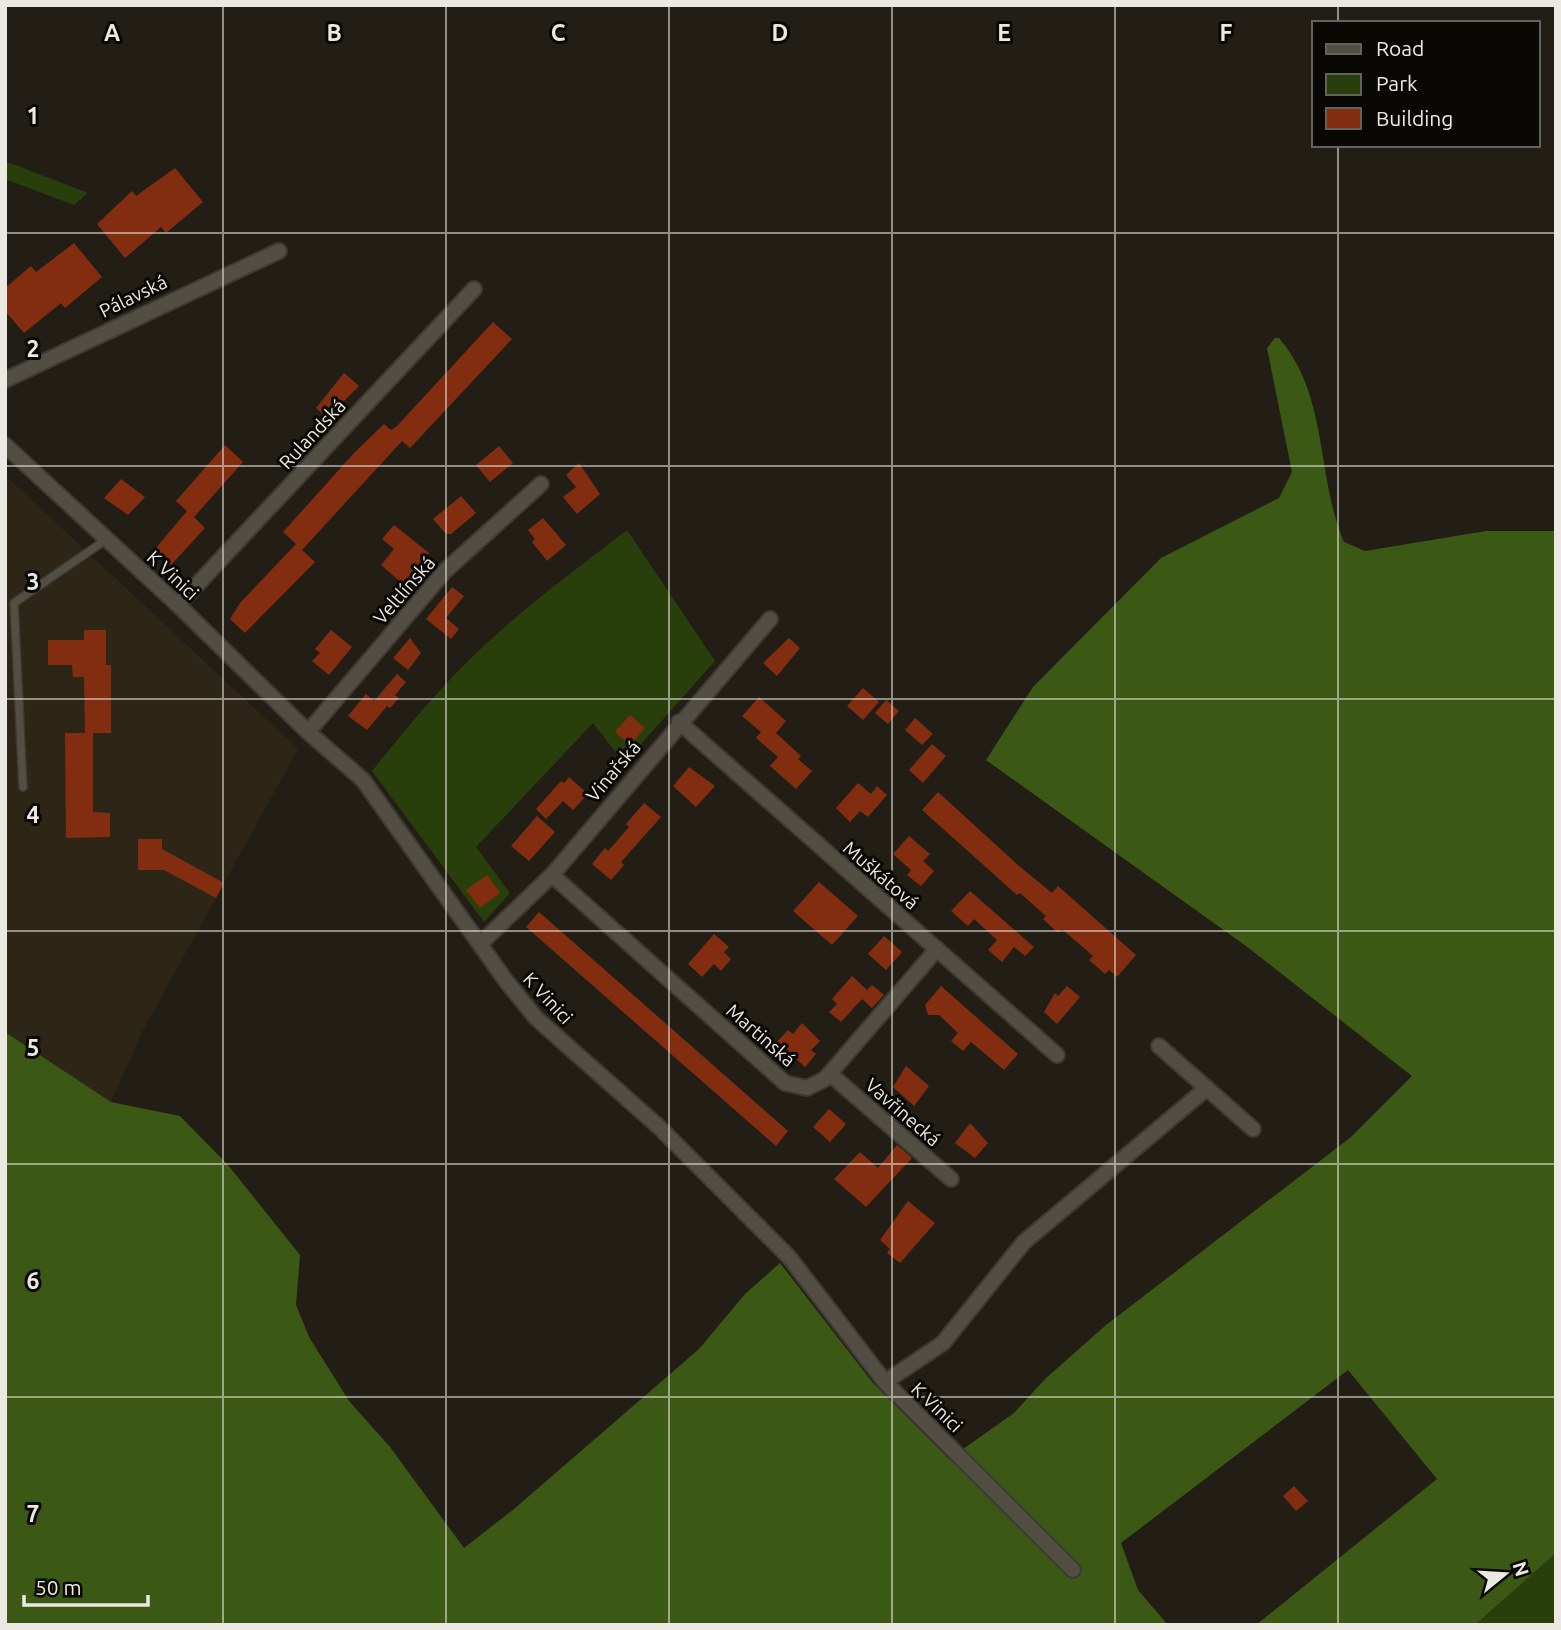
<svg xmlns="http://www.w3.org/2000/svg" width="1561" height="1630" font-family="Ubuntu,sans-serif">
<rect width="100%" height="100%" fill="#221e15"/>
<path fill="#2d2617" d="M5,475L298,749L141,1034L111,1102L5,1032Z"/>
<g fill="#293f0b">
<path d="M5,162L10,163L88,193L74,205L5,179Z"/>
<path d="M627,530L715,661L624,763L593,723L476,847L510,893L484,922L372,771C405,730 437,691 474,655C522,609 575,570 627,530Z"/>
<path d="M1556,1553V1625H1475Z"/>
</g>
<path fill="#3b5814" d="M1275,338H1279C1329,396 1316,477 1344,542L1365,551L1486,531H1556V1553L1475,1625H1256L1437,1479L1348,1370L1121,1543L1138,1590L1168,1625H5V1032L111,1102L180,1116L228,1165L300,1255L296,1305L309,1337L349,1401L390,1447L464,1548L514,1509L699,1349L745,1294L780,1263L873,1383L949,1459L1014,1413L1045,1379L1106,1325L1351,1137L1412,1076L1246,946L986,760L1033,687L1161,558L1279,498L1292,472L1267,348Z"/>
<g fill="#822d10">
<path d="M175,168L203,202L166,233L161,227L125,258L97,224L132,191L136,196Z"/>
<path d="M74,243L102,277L65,308L61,303L24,333L5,311V288L31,266L36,272Z"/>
<path d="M493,322L512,339L410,448L402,441L302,550L315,562L245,633L230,619L240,603L296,544L283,532L354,453L384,424L391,430L397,426Z"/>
<path d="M344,373L359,386L327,418L316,408Z"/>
<path d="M225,445L243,462L194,517L205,528L171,565L155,549L187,511L176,501Z"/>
<path d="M499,446L513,463L490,482L476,465Z"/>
<path d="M579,463L600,494L577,514L563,497L576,487L566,475Z"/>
<path d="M121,479L145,497L128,515L104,498Z"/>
<path d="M461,496L476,513L451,534H446L433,519Z"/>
<path d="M543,518L566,545L547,561L532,542L535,539L528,530Z"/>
<path d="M394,525L429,553L403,584L381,565L394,549L382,539Z"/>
<path d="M452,587L464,596L446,618L459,629L451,639L426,619Z"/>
<path d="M84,630H106V665H111V733H93V812L110,813V837L66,838L65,733H85L84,677H73L72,665H48V640H84Z"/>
<path d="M331,630L352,647L329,675L312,661L320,653L315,649Z"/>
<path d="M410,638L421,653L408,670L393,658Z"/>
<path d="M789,638L800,648L777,676L763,663Z"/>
<path d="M397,674L406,682L395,695L399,698L390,708L387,706L367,730L348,716L366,694L374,701Z"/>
<path d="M863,688L879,702L863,720L847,706Z"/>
<path d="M759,697L786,721L776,733L801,756L798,759L812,771L796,789L770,766L778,757L756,738L761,732L742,716Z"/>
<path d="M886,700L899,711L888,724L875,713Z"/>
<path d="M630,715L645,728L630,745L615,732Z"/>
<path d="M915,718L933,734L922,745L905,730Z"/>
<path d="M932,744L946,756L923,783L909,770Z"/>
<path d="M689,767L715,786L696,807L673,786Z"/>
<path d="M569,777L588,794L573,810L563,801L546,819L536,809L561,781L564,783Z"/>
<path d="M858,783L871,794L877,786L887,795L868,817L860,811L850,822L836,808Z"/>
<path d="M938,792L1019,866L1052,893L1058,886L1136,955L1117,977L1109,970L1105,974L1089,960L1093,956L1062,929L1058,933L1043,919L1046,916L1020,893L1017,895L922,810Z"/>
<path d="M644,803L661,817L621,862L624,865L611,880L592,864L605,848L608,851L629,827L626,824Z"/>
<path d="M537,816L555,832L529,861L511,846Z"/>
<path d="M909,836L930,854L923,861L934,871L921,886L907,875L911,870L893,854Z"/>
<path d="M138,839H162V849L224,883L216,898L164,870H138Z"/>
<path d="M487,875L500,893L480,908L466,890Z"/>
<path d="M819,882L858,916L832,945L793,911Z"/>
<path d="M970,891L1034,947L1025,956L1014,947L1002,962L988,950L997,940L974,919L968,926L951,911Z"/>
<path d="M539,912L788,1131L776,1146L526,927Z"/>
<path d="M714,934L729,947L724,952L731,959L721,971L714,964L702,977L688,964Z"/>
<path d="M884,936L902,952L886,970L868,954Z"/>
<path d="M852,976L867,990L872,985L884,995L872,1008L862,999L841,1022L829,1012L837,1004L832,999Z"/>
<path d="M941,986L1018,1054L1004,1070L971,1042L963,1051L951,1041L958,1033L939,1015H928L925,1005Z"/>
<path d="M1067,986L1080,997L1057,1024L1044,1012L1055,993L1058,996Z"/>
<path d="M802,1023L820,1041L811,1050L816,1054L805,1067L777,1042L788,1030L793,1034Z"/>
<path d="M906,1066L929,1086L914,1106L893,1087Z"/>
<path d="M829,1109L846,1124L830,1142L813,1127Z"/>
<path d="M970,1123L988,1143L975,1158L955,1143Z"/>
<path d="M897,1145L912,1158L866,1207L834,1179L860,1152L878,1168Z"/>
<path d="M908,1201L935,1223L900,1263L887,1253L890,1249L880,1240Z"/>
<path d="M1294,1486L1308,1501L1296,1511L1283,1496Z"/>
</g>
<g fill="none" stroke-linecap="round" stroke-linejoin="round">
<defs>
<path id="lane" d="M23,787L14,603L107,539"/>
<g id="street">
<path d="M5,380L279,251"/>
<path d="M5,445L178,605L308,732L363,780L506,981L536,1018L659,1127L789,1257L885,1382L1073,1570"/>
<path d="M178,605L474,289"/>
<path d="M679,722L1057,1055"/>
<path d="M308,732L445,571L541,484"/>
<path d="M552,875L785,1083L807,1088L825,1079L937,949"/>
<path d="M481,943L552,875L770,619"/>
<path d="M1159,1046L1253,1129"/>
<path d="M830,1074L951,1179"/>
<path d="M885,1382L943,1343L1024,1242L1207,1088"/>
</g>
</defs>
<use href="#lane" stroke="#3d3a34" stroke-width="10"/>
<use href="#street" stroke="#3d3a34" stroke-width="18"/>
<use href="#lane" stroke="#534e44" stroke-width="7"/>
<use href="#street" stroke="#534e44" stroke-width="14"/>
</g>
<path fill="none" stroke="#ece9e3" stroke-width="2" stroke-opacity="0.55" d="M223,5V1625M446,5V1625M669,5V1625M892,5V1625M1115,5V1625M1338,5V23M1338,145V1625M5,233H1556M5,466H1556M5,699H1556M5,931H1556M5,1164H1556M5,1397H1556"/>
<g text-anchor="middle" stroke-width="6" stroke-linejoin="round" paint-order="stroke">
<g font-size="19" fill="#ece9e3" stroke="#0a0805">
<text transform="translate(133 296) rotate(-26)" y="7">Pálavská</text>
<text transform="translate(312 434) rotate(-47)" y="7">Rulandská</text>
<text transform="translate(173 575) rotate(43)" y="7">K Vinici</text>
<text transform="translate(404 590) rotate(-49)" y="7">Veltlínská</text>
<text transform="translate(613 771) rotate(-50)" y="7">Vinařská</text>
<text transform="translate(881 875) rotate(41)" y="7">Muškátová</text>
<text transform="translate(548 998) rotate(47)" y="7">K Vinici</text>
<text transform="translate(761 1035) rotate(41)" y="7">Martinská</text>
<text transform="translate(903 1112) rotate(41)" y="7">Vavřinecká</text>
<text transform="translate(937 1407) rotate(44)" y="7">K Vinici</text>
</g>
</g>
<g font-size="23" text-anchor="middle" font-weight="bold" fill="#ece9e3" stroke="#0a0805" stroke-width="6" stroke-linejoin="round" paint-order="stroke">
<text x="112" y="41">A</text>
<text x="334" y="41">B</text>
<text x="558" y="41">C</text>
<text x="780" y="41">D</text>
<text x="1004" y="41">E</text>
<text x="1226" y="41">F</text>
<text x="33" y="124">1</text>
<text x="33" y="357">2</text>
<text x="33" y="590">3</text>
<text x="33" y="823">4</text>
<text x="33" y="1056">5</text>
<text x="33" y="1289">6</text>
<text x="33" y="1522">7</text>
</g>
<rect width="1561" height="1630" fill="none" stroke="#ece9e3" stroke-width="14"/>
<rect x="1312" y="21" width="228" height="126" fill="#0a0805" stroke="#64625e" stroke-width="2"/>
<rect x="1326" y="44" width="35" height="10" fill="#534e44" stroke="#64625e" stroke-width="2"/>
<text x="1376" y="56" font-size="21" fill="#ece9e3">Road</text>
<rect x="1326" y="74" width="35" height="21" fill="#293f0b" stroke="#64625e" stroke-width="2"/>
<text x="1376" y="91" font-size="21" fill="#ece9e3">Park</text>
<rect x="1326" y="108" width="35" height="21" fill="#822d10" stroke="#64625e" stroke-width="2"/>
<text x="1376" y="126" font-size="21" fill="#ece9e3">Building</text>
<g transform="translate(1505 1574) rotate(72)" stroke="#0a0805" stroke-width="5" paint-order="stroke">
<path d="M0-5L12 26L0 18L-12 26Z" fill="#ece9e3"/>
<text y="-10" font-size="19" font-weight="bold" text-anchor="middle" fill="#ece9e3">N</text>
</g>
<path d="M24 1595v10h124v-10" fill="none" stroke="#ece9e3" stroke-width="3.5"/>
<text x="35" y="1595" font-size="21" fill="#ece9e3" stroke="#0a0805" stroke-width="5" paint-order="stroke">50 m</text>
</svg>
